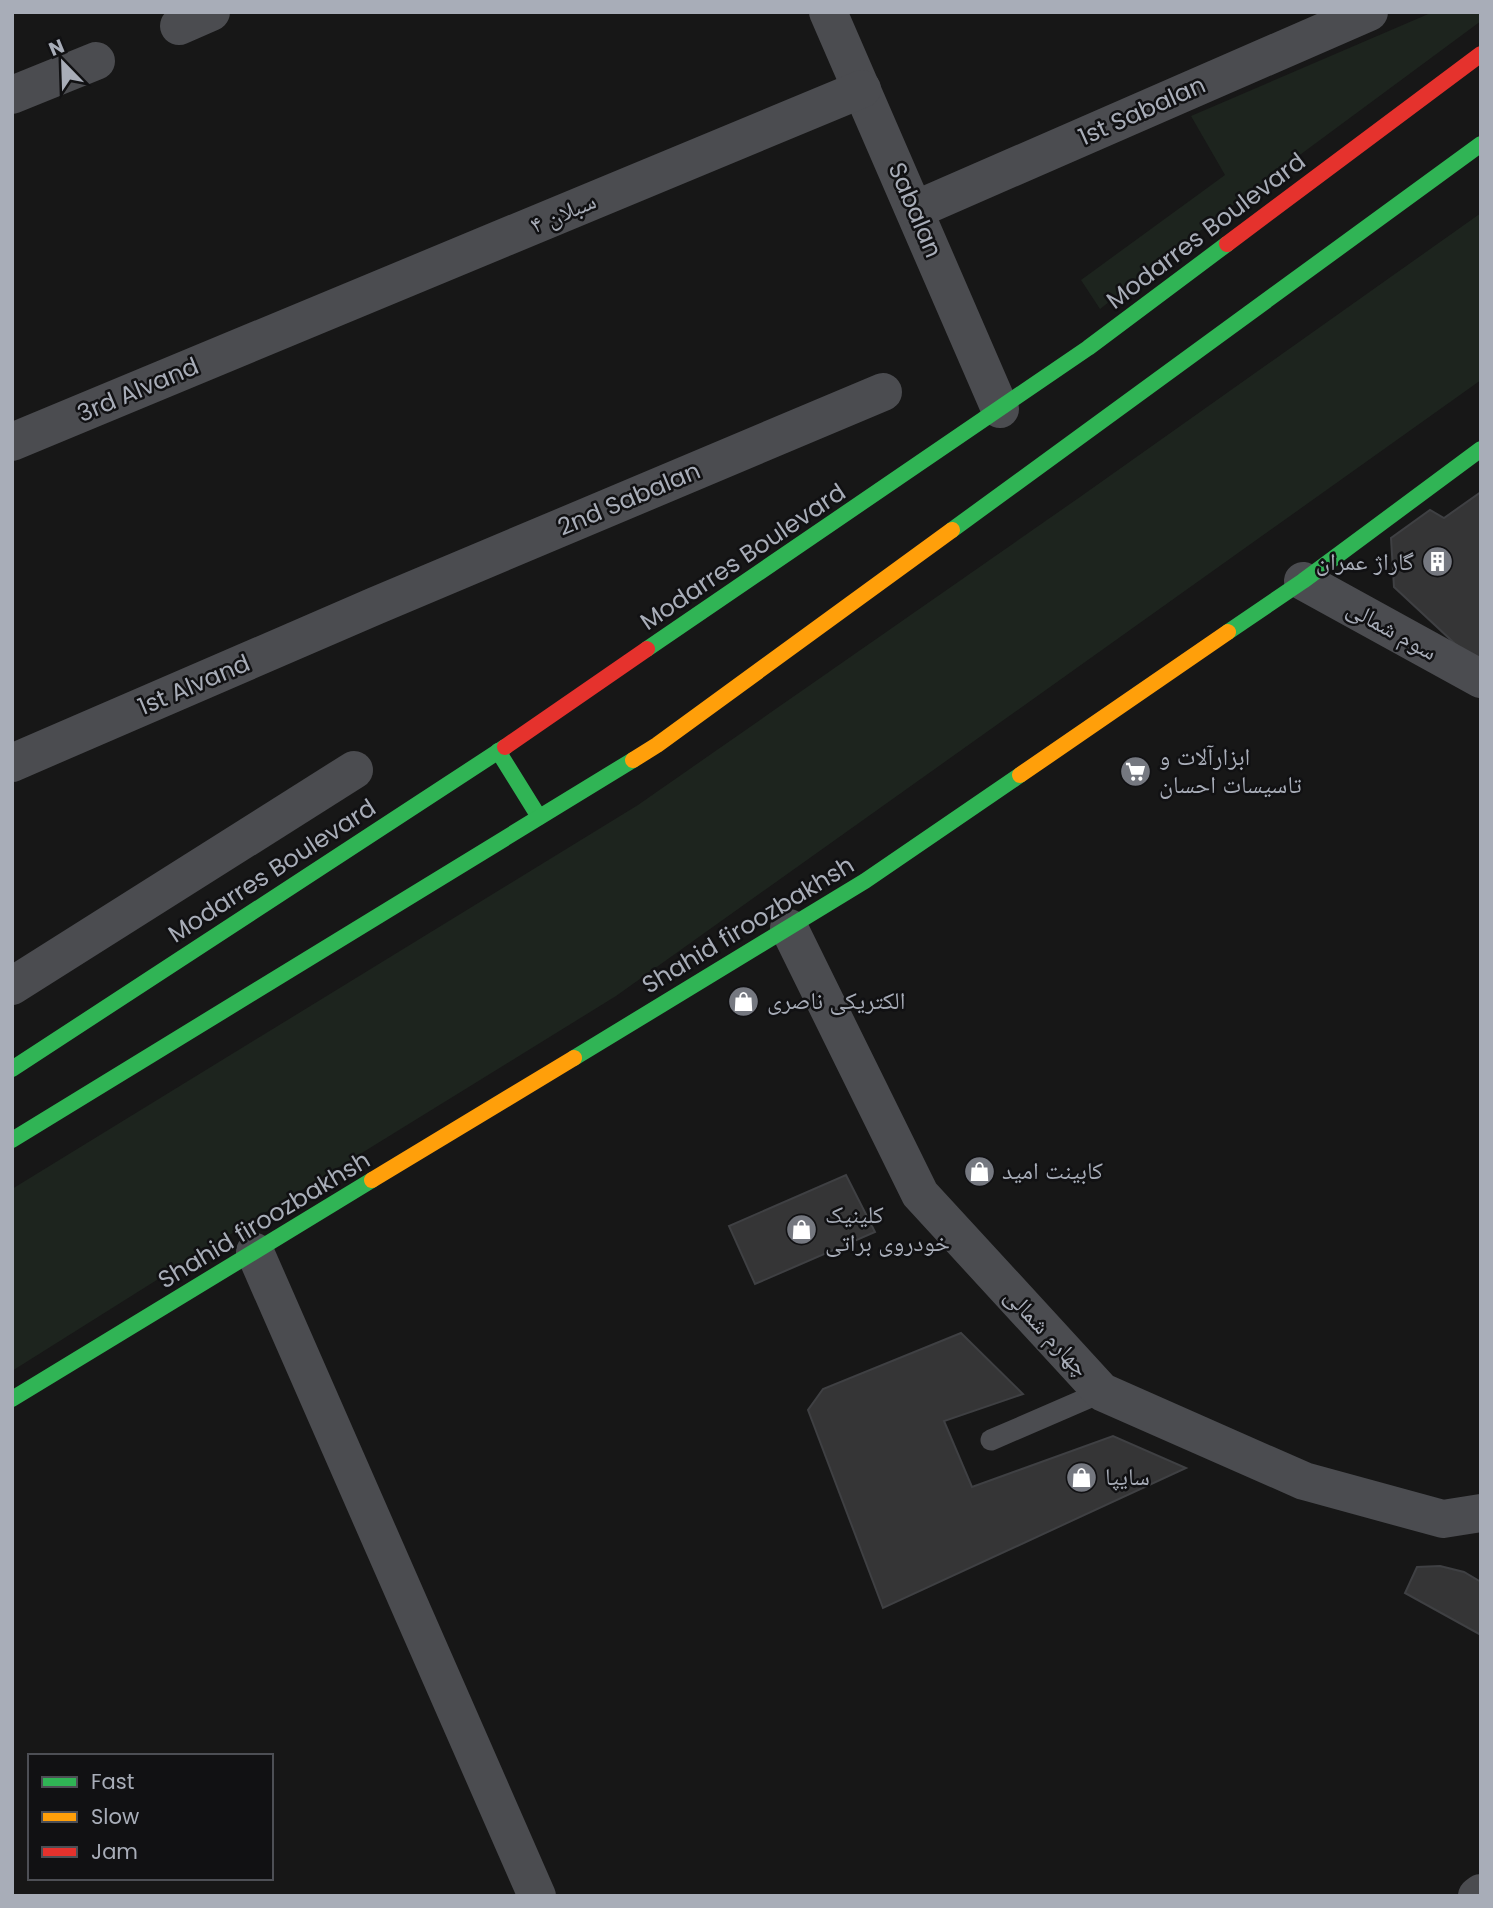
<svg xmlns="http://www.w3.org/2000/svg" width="1493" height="1908" font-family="Poppins,'Noto Naskh Arabic',sans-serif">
<rect width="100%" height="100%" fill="#171717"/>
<g fill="#1d241e">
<path d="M1433,12H1481V21L1255,188L1100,309L1081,280L1225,175L1191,116Z"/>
<path d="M1481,213V380L616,996L187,1261L12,1371V1189L638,805L1080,497Z"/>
</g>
<g fill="#353536" stroke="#3f4043" stroke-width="2">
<path d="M1481,492V662L1479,666L1394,587L1391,538L1430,510L1444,518Z"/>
<path d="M846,1175L875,1232L755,1284L729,1226Z"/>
<path d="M961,1333L1023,1394L944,1421L972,1487L1113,1436L1186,1468L883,1608L808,1410L823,1389Z"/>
<path d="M1440,1566L1464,1572L1481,1582V1635L1405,1593L1417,1567Z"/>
</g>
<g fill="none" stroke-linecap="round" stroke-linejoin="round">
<path stroke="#4b4c50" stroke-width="21" d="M991,1440L1102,1392"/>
<g stroke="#4b4c50" stroke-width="38">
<path d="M828,12L1000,409"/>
<path d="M179,26L211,12"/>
<path d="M12,95L96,61"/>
<path d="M915,210L1369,12"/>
<path d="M12,442L862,89"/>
<path d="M1303,581L1481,679"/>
<path d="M12,763L375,606L883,392"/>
<path d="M789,928L920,1194L1102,1392L1304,1481L1443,1519L1481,1513"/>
<path d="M12,986L354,770"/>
<path d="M255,1252L537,1896"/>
<path d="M1477,1896L1481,1893"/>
</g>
<g stroke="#30b455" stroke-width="16">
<path d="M952,530L1481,144"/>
<path d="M1228,632L1303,581L1481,449"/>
<path d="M647,649L1088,348L1227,244"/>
<path d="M498,751L539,817"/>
<path d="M574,1058L865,881L1020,775"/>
<path d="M12,1069L505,747"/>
<path d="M12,1140L633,760"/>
<path d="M12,1399L372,1180"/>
</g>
<g stroke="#ff9f0a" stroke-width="16">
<path d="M633,760L657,745L952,530"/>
<path d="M1020,775L1228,632"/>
<path d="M372,1180L574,1058"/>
</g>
<g stroke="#e5322d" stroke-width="16">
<path d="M1227,244L1481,54"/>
<path d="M505,747L647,649"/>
</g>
</g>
<defs>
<symbol id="building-disc" viewBox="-11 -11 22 22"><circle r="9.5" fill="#757880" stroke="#111113"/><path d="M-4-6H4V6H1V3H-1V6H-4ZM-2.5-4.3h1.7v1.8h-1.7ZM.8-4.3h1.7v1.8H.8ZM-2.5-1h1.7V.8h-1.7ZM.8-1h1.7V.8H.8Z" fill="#fff"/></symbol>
<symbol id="supermarket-disc" viewBox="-11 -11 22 22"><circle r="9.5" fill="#757880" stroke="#111113"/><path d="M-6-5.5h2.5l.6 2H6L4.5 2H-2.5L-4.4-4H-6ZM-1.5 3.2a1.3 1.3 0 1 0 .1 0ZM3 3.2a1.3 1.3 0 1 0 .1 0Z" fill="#fff"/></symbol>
<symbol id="shop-disc" viewBox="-11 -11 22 22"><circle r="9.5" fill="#757880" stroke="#111113"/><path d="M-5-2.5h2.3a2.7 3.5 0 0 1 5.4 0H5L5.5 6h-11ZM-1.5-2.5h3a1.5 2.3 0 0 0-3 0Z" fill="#fff"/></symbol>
</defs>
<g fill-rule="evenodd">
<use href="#building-disc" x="1420" y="544" width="35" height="35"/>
<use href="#supermarket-disc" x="1118" y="754" width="35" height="35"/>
<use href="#shop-disc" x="726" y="984" width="35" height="35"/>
<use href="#shop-disc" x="962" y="1154" width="35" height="35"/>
<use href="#shop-disc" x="784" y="1212" width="35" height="35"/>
<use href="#shop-disc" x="1064" y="1460" width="35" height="35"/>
</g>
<g text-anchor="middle" stroke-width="5" stroke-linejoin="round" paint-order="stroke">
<g font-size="24" fill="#a8adb8" stroke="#111113">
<text transform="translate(1142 111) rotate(-24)" y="8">1st Sabalan</text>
<text transform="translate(915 210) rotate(67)" y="8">Sabalan</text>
<text transform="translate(563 213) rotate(-23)" y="8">سبلان ۴</text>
<text transform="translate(1206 231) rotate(-37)" y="8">Modarres Boulevard</text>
<text transform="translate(138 390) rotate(-23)" y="8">3rd Alvand</text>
<text transform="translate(629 499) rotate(-23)" y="8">2nd Sabalan</text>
<text transform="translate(743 557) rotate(-34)" y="8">Modarres Boulevard</text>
<text transform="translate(1392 630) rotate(29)" y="8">سوم شمالی</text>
<text transform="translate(194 685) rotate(-23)" y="8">1st Alvand</text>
<text transform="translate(272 871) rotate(-33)" y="8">Modarres Boulevard</text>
<text transform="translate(748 925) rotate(-31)" y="8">Shahid firoozbakhsh</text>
<text transform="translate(264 1220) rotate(-31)" y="8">Shahid firoozbakhsh</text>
<text transform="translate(1047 1332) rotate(47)" y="8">چهارم شمالی</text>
</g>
<g font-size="24" fill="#a8adb8" stroke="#111113" text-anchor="start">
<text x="1414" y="570" text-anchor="end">گاراژ عمران</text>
<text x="1159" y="765">ابزارآلات و<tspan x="1159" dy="28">تاسیسات احسان</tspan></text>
<text x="767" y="1009">الکتریکی ناصری</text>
<text x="1002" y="1179">کابینت امید</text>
<text x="825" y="1223">کلینیک<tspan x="825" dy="28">خودروی براتی</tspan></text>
<text x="1105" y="1485">سایپا</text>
</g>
</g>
<rect width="1493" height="1908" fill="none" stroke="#a8adb8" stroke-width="28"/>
<rect x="28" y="1754" width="245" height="126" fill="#111113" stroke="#4d4f55" stroke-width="2"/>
<rect x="42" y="1777" width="35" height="10" fill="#30b455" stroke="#4d4f55" stroke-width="2"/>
<text x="91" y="1789" font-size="21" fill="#a8adb8">Fast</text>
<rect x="42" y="1812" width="35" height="10" fill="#ff9f0a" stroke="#4d4f55" stroke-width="2"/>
<text x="91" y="1824" font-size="21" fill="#a8adb8">Slow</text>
<rect x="42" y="1847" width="35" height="10" fill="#e5322d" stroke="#4d4f55" stroke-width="2"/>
<text x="91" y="1859" font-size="21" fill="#a8adb8">Jam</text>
<g transform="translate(63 63) rotate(337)" stroke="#111113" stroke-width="5" paint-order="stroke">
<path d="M0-5L12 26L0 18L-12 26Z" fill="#a8adb8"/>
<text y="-10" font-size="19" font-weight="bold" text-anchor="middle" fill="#a8adb8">N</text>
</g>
</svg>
